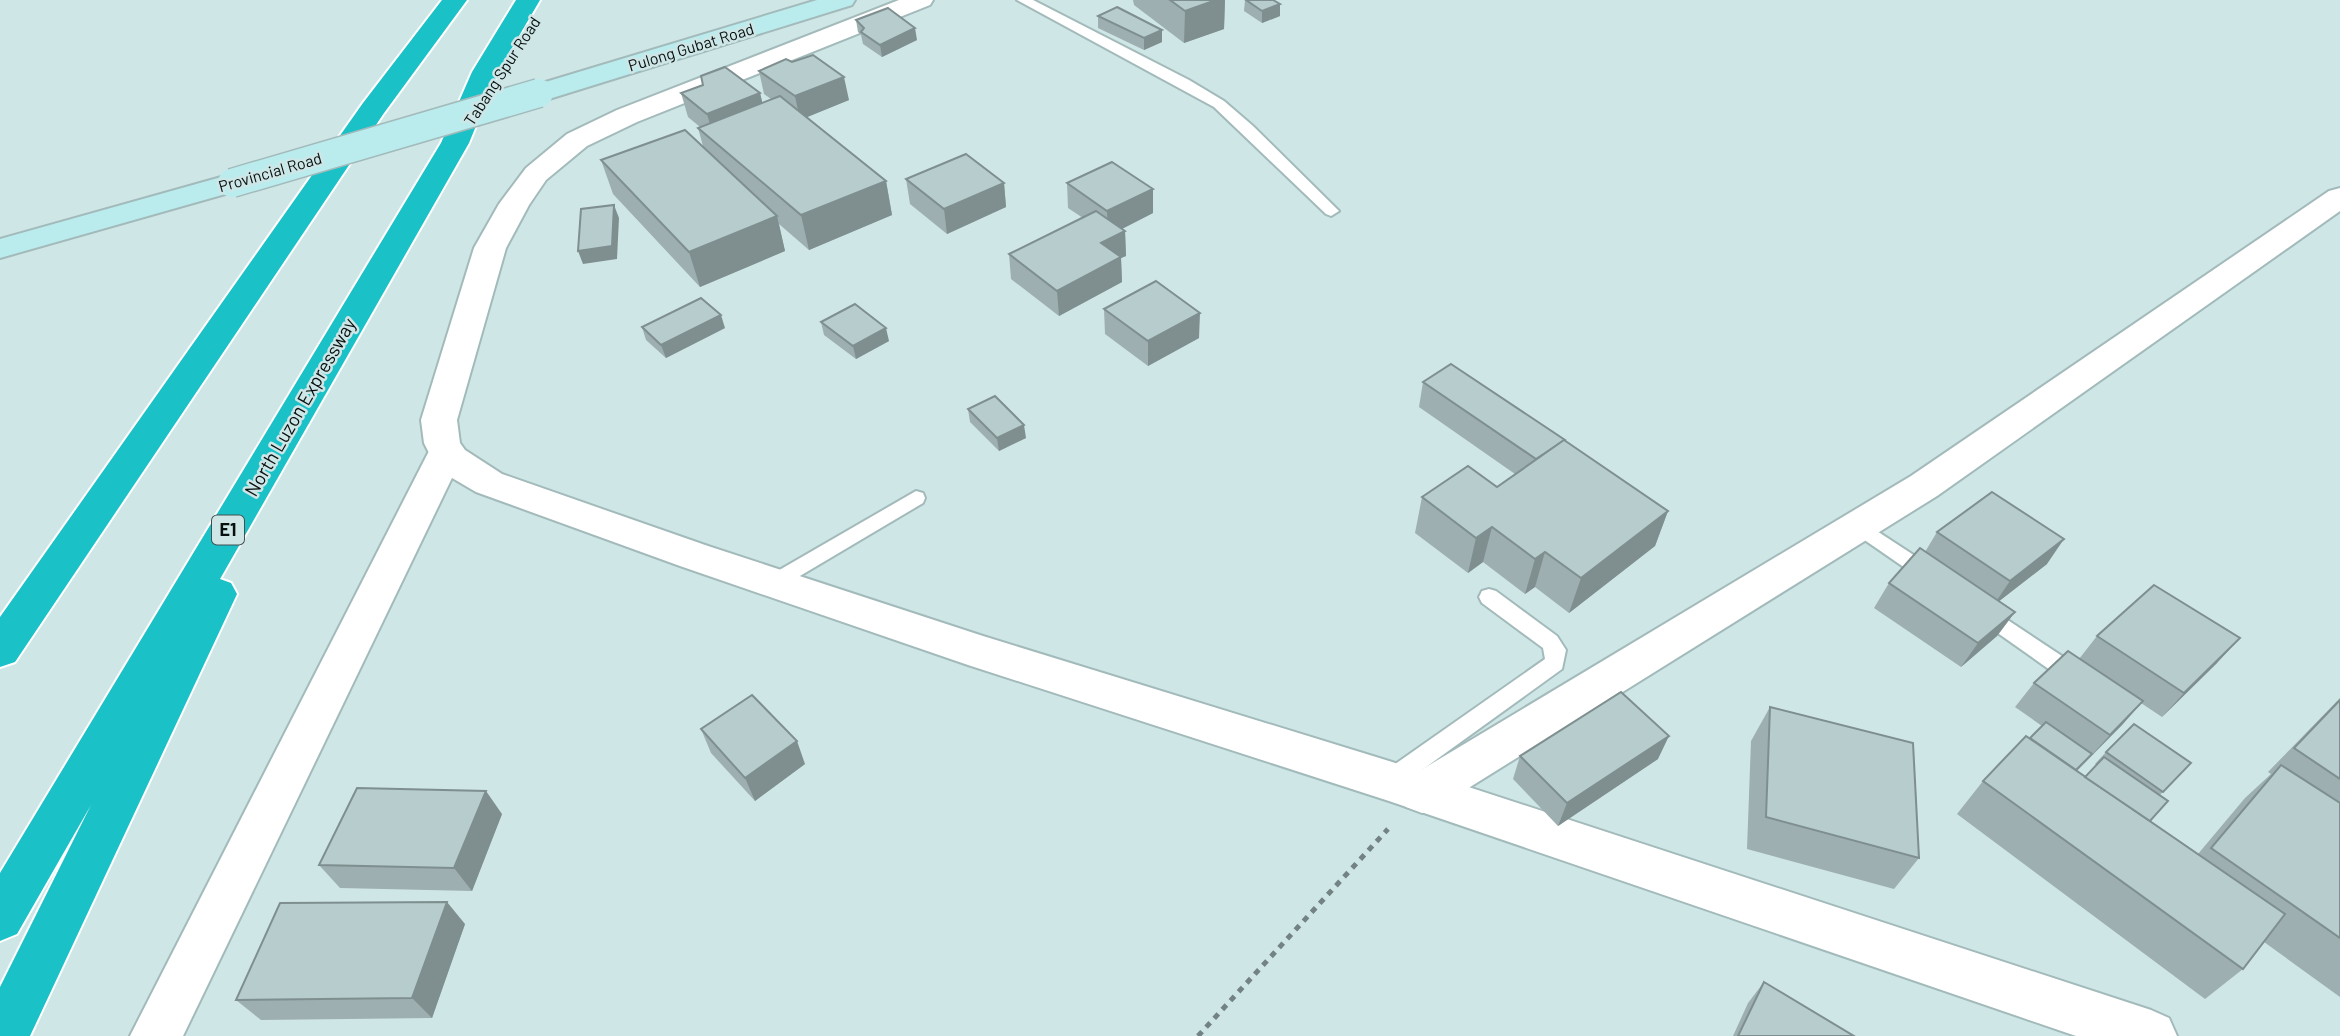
<svg xmlns="http://www.w3.org/2000/svg" width="2340" height="1036" font-family="Barlow,sans-serif">
<rect width="100%" height="100%" fill="#cfe6e7"/>
<g fill="none" stroke-linecap="round" stroke-linejoin="round">
<defs>
<g id="service">
<path d="M1017,0H1033L1189,80L1224,101L1253,126L1339,211L1331,216L1326,214L1214,107Z"/>
<path d="M916,491L923,493L925,498L923,503L783,586L776,589L769,586L766,581L769,576Z"/>
<path d="M1860,520L1935,569L1938,574L1935,579L1928,582L1921,579L1853,532L1850,527L1853,522Z"/>
<path d="M1489,589L1496,591L1557,636L1566,650L1562,669L1397,788L1389,791L1381,788L1378,781L1381,774L1545,659L1543,648L1482,603L1479,597L1482,591Z"/>
<path d="M1982,603L2086,672L2089,678L2086,684L2078,687L2070,684L1975,617L1972,611L1975,605Z"/>
</g>
<g id="minor">
<path d="M2340,188V211L1937,496L1438,807L1422,813L1406,807L1399,793L1406,779L1911,476L2329,191Z"/>
<path d="M446,440L459,444L464,453L183,1036H130L428,453L433,444Z"/>
</g>
<path id="tertiary" d="M899,0H933L930,5L637,122L587,146L546,180L529,205L506,248L457,420L460,443L465,450L502,474L708,546L983,636L1389,761L2151,1010L2169,1018L2177,1036H2076L1389,801L968,665L680,566L476,492L447,475L433,461L424,443L421,420L474,248L499,204L526,168L567,134L617,110Z"/>
<g id="secondary">
<path d="M817,0H855L852,5L549,99L539,101L529,99L525,93L529,87Z"/>
<path d="M232,174L243,177L247,183L243,189L0,258V239Z"/>
</g>
<g id="motorway">
<path d="M442,0H467L384,113L15,662L0,667V617L363,103Z"/>
<path d="M516,0H540L498,72L469,143L220,579L231,583L237,594L30,1036H0V987L91,805L17,934L0,941V873L441,143L472,72Z"/>
</g>
</defs>
<use href="#service" stroke="#a3babb" stroke-width="4"/>
<use href="#minor" stroke="#a3babb" stroke-width="4"/>
<use href="#tertiary" stroke="#a3babb" stroke-width="4"/>
<use href="#secondary" stroke="#a3babb" stroke-width="4"/>
<use href="#motorway" stroke="#fff" stroke-width="4"/>
<path stroke="#738384" stroke-width="5" stroke-dasharray="6 6" stroke-linecap="butt" d="M1198,1036L1388,829"/>
<use href="#service" fill="#fff" fill-rule="evenodd"/>
<use href="#minor" fill="#fff" fill-rule="evenodd"/>
<use href="#tertiary" fill="#fff" fill-rule="evenodd"/>
<use href="#secondary" fill="#baecee" fill-rule="evenodd"/>
<use href="#motorway" fill="#1ac1c7" fill-rule="evenodd"/>
<defs>
<path id="secondary-bridge" d="M232,183L539,93"/>
</defs>
<use href="#secondary-bridge" stroke="#a3babb" stroke-width="31" stroke-linecap="butt"/>
<use href="#secondary-bridge" stroke="#baecee" stroke-width="28"/>
</g>
<g fill="#9dafb0">
<path d="M1133,0H1225L1224,29L1184,43L1134,5Z"/>
<path d="M1245,0H1273L1280,16L1262,23L1244,11Z"/>
<path d="M1098,16L1162,30V42L1144,50L1098,28Z"/>
<path d="M856,20L917,40L882,57L863,44L861,35L858,32Z"/>
<path d="M759,71L849,100L807,117L886,181L892,215L809,250L779,224L785,251L700,287L613,194L601,160L703,146L698,128L700,127L688,117L681,93L703,85L760,93L762,103L771,99L764,94Z"/>
<path d="M906,179L1004,183L1006,207L947,234L910,204Z"/>
<path d="M1067,183L1153,189V213L1122,229L1125,231L1126,256L1121,258L1122,282L1059,316L1011,279L1009,254L1083,218L1068,208Z"/>
<path d="M1104,309L1199,338L1148,366L1105,334Z"/>
<path d="M821,322L889,341L856,359L824,335Z"/>
<path d="M642,327L725,328L666,358L646,340Z"/>
<path d="M1423,382L1565,441L1668,511L1655,546L1569,613L1535,587L1525,594L1483,562L1468,573L1415,533L1422,497L1497,487L1515,474L1419,407Z"/>
<path d="M968,409L1026,438L999,451L970,422Z"/>
<path d="M1937,532L2047,564L1999,601L2015,612L1997,636L1961,667L1874,608L1889,583L1925,552Z"/>
<path d="M2097,636L2217,663L2162,717L2141,703L2122,725L2077,771L2085,777L2096,765L2095,764L2106,752L2191,763L2159,796L2150,821L2198,854L2245,798L2271,774L2268,772L2340,698V997L2264,942L2243,969L2205,999L1957,814L1983,781L2042,726L2015,707L2034,683L2079,659Z"/>
<path d="M1770,707L1919,858L1894,889L1747,849L1751,741Z"/>
<path d="M701,729L805,764L755,801L711,753Z"/>
<path d="M1520,756L1658,759L1558,826L1513,779Z"/>
<path d="M502,814L472,891L340,888L319,865Z"/>
<path d="M465,924L432,1018L261,1020L236,1000Z"/>
<path d="M1764,982L1854,1036H1733L1748,1003Z"/>
</g>
<g fill="#7f8f90">
<path d="M1216,0H1225L1224,29L1184,43L1185,11Z"/>
<path d="M1280,4V16L1262,23V11Z"/>
<path d="M915,28L917,40L882,57L880,45Z"/>
<path d="M1162,30V42L1144,50V38Z"/>
<path d="M844,77L849,100L800,120L795,96Z"/>
<path d="M760,93L766,117L714,138L707,114Z"/>
<path d="M886,181L892,215L809,250L801,215Z"/>
<path d="M1004,183L1006,207L947,234L944,209Z"/>
<path d="M1153,189V213L1108,236L1107,211Z"/>
<path d="M614,205L619,218L617,259L583,264L578,251Z"/>
<path d="M777,216L785,251L700,287L689,252Z"/>
<path d="M1125,231L1126,256L1121,258L1122,282L1059,316L1057,291L1101,243Z"/>
<path d="M1200,313L1199,338L1148,366V341Z"/>
<path d="M721,315L725,328L666,358L661,345Z"/>
<path d="M886,328L889,341L856,359L853,346Z"/>
<path d="M1024,425L1026,438L999,451L997,438Z"/>
<path d="M1668,511L1655,546L1569,613L1581,578Z"/>
<path d="M1492,527L1483,562L1468,573L1476,538Z"/>
<path d="M2064,539L2047,564L1993,606L2010,581Z"/>
<path d="M1545,552L1535,587L1525,594L1535,559Z"/>
<path d="M2015,612L1997,636L1961,667L1978,643Z"/>
<path d="M2240,638L2217,663L2162,717L2184,693Z"/>
<path d="M2143,701L2122,725L2088,759L2110,735Z"/>
<path d="M1669,736L1658,759L1558,826L1567,803Z"/>
<path d="M797,741L805,764L755,801L745,778Z"/>
<path d="M486,791L502,814L472,891L454,868Z"/>
<path d="M447,902L465,924L432,1018L412,998Z"/>
</g>
<g fill="#b6cccd" stroke="#7f8f90" stroke-width="2">
<path d="M1170,0H1216L1185,11Z"/>
<path d="M1246,0H1273L1280,4L1262,11Z"/>
<path d="M1117,7L1162,30L1144,38L1098,16Z"/>
<path d="M888,8L915,28L880,45L861,32L864,28L856,20Z"/>
<path d="M813,55L844,77L795,96L759,71L786,59L792,62Z"/>
<path d="M725,67L760,93L707,114L681,93L703,85L701,76Z"/>
<path d="M780,96L886,181L801,215L698,128Z"/>
<path d="M685,130L777,216L689,252L601,160Z"/>
<path d="M966,154L1004,183L944,209L906,179Z"/>
<path d="M1112,162L1153,189L1107,211L1067,183Z"/>
<path d="M614,205L612,246L578,251L581,209Z"/>
<path d="M1096,211L1125,231L1101,243L1121,257L1057,291L1009,254Z"/>
<path d="M1156,281L1200,313L1148,341L1104,309Z"/>
<path d="M701,298L721,315L661,345L642,327Z"/>
<path d="M855,304L886,328L853,346L821,322Z"/>
<path d="M1451,364L1565,440L1536,459L1423,382Z"/>
<path d="M995,396L1024,425L997,438L968,409Z"/>
<path d="M1564,440L1668,511L1581,578L1545,552L1535,559L1492,527L1476,538L1422,497L1468,466L1497,487Z"/>
<path d="M1992,492L2064,539L2010,581L1937,532Z"/>
<path d="M1920,548L2015,612L1978,643L1889,583Z"/>
<path d="M2154,585L2240,638L2184,693L2097,636Z"/>
<path d="M2068,651L2143,701L2110,735L2034,683Z"/>
<path d="M1621,692L1669,736L1567,803L1520,756Z"/>
<path d="M752,695L797,741L745,778L701,729Z"/>
<path d="M2340,700V779L2294,748Z"/>
<path d="M1770,707L1913,743L1919,858L1766,817Z"/>
<path d="M2046,722L2092,754L2076,770L2030,738Z"/>
<path d="M2134,724L2191,763L2163,792L2106,752Z"/>
<path d="M2026,736L2285,914L2243,969L1983,781Z"/>
<path d="M2104,757L2168,801L2150,821L2085,777Z"/>
<path d="M2281,765L2340,803V938L2211,848Z"/>
<path d="M357,788L486,791L454,868L319,865Z"/>
<path d="M447,902L412,998L236,1000L280,903Z"/>
<path d="M1764,982L1854,1036H1738Z"/>
</g>
<g text-anchor="middle" stroke-width="5" stroke-linejoin="round" paint-order="stroke">
<g font-size="16" fill="#070f0f" stroke="#cfe6e7">
<text transform="translate(691 47) rotate(-17)" y="6">Pulong Gubat Road</text>
<text transform="translate(502 71) rotate(-57)" y="6">Tabang Spur Road</text>
<text transform="translate(270 172) rotate(-16)" y="6">Provincial Road</text>
</g>
<rect fill="#cfe6e7" stroke="#435050" stroke-width="2" x="212" y="515.5" width="32" height="29" rx="5"/>
<g font-size="18" font-weight="bold" fill="#070f0f">
<text x="228" y="536">E1</text>
</g>
<g font-size="19" fill="#070f0f" stroke="#cfe6e7">
<text transform="translate(300 407) rotate(-60)" y="7">North Luzon Expressway</text>
</g>
</g>
</svg>
